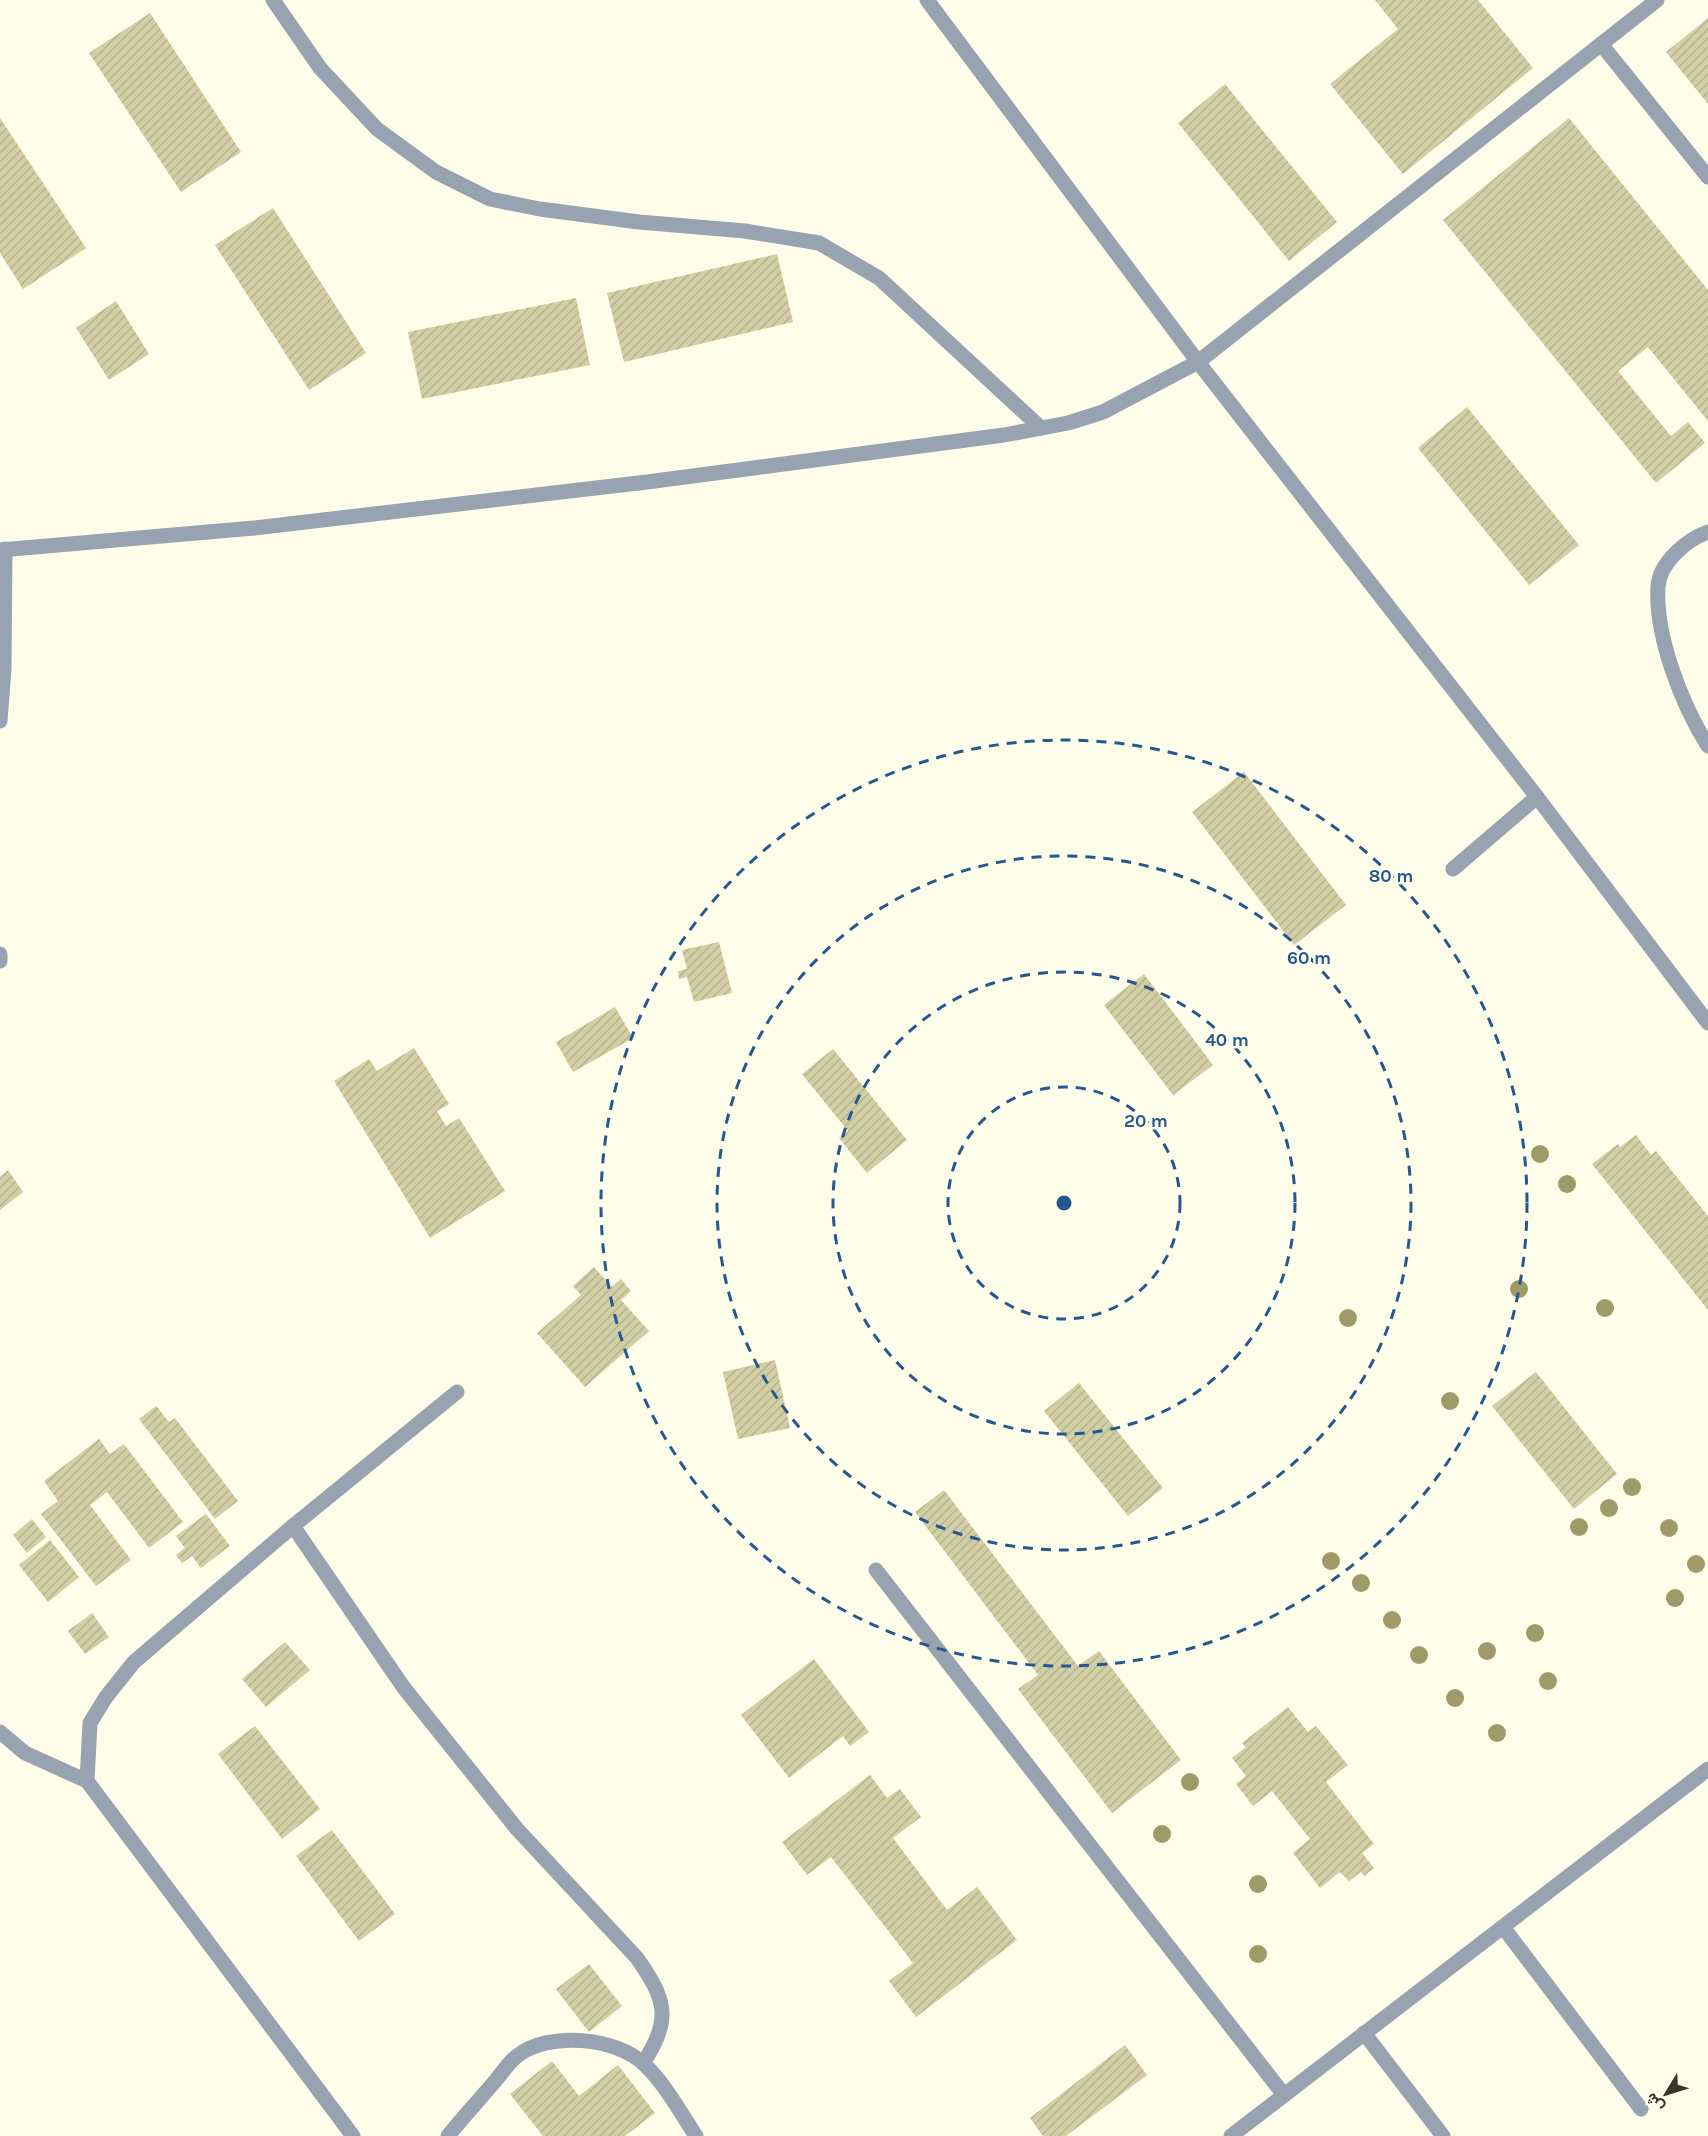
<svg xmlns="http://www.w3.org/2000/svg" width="1708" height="2136" font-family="Karla,Vazirmatn,sans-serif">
<defs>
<pattern id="building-hatch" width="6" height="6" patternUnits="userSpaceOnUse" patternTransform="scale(1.5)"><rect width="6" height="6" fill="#d3cfa4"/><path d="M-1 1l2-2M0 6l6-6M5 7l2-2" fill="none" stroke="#b6b28e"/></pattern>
</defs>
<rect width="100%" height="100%" fill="#fefde9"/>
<g fill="url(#building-hatch)">
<path d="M1375,0H1478L1533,68L1403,174L1330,84L1398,29Z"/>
<path d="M150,13L241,152L181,192L89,53Z"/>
<path d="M1708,18V104L1666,52Z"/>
<path d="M1225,84L1337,222L1289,261L1178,123Z"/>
<path d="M0,118L86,248L23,289L0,253Z"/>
<path d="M1569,118L1708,290V421L1648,347L1618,371L1671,436L1688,422L1705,443L1656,483L1443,220Z"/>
<path d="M273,208L366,353L309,390L215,245Z"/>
<path d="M777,254L793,322L624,362L607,293Z"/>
<path d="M576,298L590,365L422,399L408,332Z"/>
<path d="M116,301L149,354L109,380L76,328Z"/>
<path d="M1467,407L1579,545L1529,585L1418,448Z"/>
<path d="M1244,772L1346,905L1294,945L1192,812Z"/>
<path d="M719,942L732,993L694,1002L687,977L679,979L678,971L687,969L682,950Z"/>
<path d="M1144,974L1213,1065L1173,1095L1104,1005Z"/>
<path d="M615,1007L633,1038L573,1072L556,1042Z"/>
<path d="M414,1048L449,1104L437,1111L446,1126L459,1118L505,1191L430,1238L334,1081L369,1059L377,1071Z"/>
<path d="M833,1049L907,1140L867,1173L839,1138L848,1131L802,1074Z"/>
<path d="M1636,1135L1651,1155L1656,1151L1708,1216V1310L1592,1164L1618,1144L1620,1147Z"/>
<path d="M8,1170L23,1192L0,1210V1177Z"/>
<path d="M594,1267L612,1287L621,1279L631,1291L621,1300L649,1331L585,1387L537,1333L581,1295L573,1286Z"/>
<path d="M775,1360L790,1428L738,1439L723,1372Z"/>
<path d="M1536,1372L1617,1474L1574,1509L1492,1406Z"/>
<path d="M1079,1383L1163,1488L1128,1516L1044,1411Z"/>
<path d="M156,1406L169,1422L175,1418L238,1501L215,1519L139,1419Z"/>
<path d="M99,1439L110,1454L124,1444L183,1522L149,1548L107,1492L90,1505L131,1560L96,1586L41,1514L58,1501L44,1481Z"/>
<path d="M944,1490L1078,1666L1099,1651L1181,1760L1112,1813L1018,1689L1038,1675L915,1512Z"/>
<path d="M206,1514L230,1546L201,1568L192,1556L182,1563L176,1555L185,1548L176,1536Z"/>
<path d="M32,1519L46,1537L27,1553L13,1535Z"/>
<path d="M50,1540L79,1577L48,1602L19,1565Z"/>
<path d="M92,1613L109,1637L85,1654L68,1631Z"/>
<path d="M285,1642L310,1670L266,1707L242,1679Z"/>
<path d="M814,1659L869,1732L850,1746L843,1736L789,1778L741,1715Z"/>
<path d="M1288,1707L1308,1732L1316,1726L1348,1765L1326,1782L1374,1844L1362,1853L1374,1868L1364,1876L1361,1872L1349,1881L1340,1872L1320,1888L1293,1853L1310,1839L1272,1791L1253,1806L1236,1784L1246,1776L1232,1758L1246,1747L1242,1743Z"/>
<path d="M255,1726L320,1809L282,1839L218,1754Z"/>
<path d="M870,1775L887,1798L900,1789L921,1817L893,1838L947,1910L977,1887L1017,1940L916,2017L889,1981L913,1963L831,1857L807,1875L782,1842Z"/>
<path d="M332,1830L395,1914L359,1941L296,1856Z"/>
<path d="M589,1964L622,2006L589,2032L556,1989Z"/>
<path d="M1125,2045L1147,2075L1066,2136H1043L1030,2118Z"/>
<path d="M552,2061L579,2096L618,2065L655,2113L625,2136H543L510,2094Z"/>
</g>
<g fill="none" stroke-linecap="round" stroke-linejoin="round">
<g stroke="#97a3b1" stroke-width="15">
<path d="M273,0L320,68L377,129L436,172L490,199L540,209L639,222L745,231L819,243L879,278L1041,428"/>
<path d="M927,0L1198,362L1537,797L1708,1023"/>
<path d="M1601,44L1708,177"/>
<path d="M1708,532C1687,539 1659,563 1658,587C1655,636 1682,705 1708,746"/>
<path d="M0,550L254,528L647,482L1004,435L1068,423L1103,412L1198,362L1657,0"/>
<path d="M0,721L4,669L5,549"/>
<path d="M1453,869L1537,797"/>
<path d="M0,954V961"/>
<path d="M293,1526L404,1688L517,1829L637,1958C665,1998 673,2019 643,2063"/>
<path d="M876,1570L1284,2095"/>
<path d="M0,1732L25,1753L87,1781L353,2136"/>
<path d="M87,1781L90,1723L106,1697L134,1662L293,1526L457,1392"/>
<path d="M1503,1927L1641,2109"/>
<path d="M1364,2033L1443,2136"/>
<path d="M448,2136C463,2117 480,2099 496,2080C502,2073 509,2062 517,2056C548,2031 617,2037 645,2065C666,2085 680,2112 696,2136"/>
</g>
<path stroke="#97a3b1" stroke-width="15" d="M1231,2136L1708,1769"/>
</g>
<g fill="#9f9b69">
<circle cx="1540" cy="1154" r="9"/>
<circle cx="1567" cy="1184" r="9"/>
<circle cx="1519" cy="1289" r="9"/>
<circle cx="1605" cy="1308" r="9"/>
<circle cx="1348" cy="1318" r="9"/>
<circle cx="1450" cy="1401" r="9"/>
<circle cx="1632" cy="1487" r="9"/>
<circle cx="1609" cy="1508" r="9"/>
<circle cx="1579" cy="1527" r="9"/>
<circle cx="1669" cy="1528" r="9"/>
<circle cx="1331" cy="1561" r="9"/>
<circle cx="1696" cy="1564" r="9"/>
<circle cx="1361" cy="1583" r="9"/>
<circle cx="1675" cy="1598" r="9"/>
<circle cx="1392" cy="1620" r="9"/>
<circle cx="1535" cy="1633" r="9"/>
<circle cx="1487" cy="1651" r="9"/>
<circle cx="1419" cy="1655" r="9"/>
<circle cx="1548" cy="1681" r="9"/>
<circle cx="1455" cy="1698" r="9"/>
<circle cx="1497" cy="1733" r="9"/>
<circle cx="1190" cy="1782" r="9"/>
<circle cx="1162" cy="1834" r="9"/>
<circle cx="1258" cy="1884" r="9"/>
<circle cx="1258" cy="1954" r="9"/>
</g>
<g fill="none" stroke="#255890" stroke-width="3" stroke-dasharray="10 8">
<circle cx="1064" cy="1203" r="116"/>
<circle cx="1064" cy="1203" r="231"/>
<circle cx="1064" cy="1203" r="347"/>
<circle cx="1064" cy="1203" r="463"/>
</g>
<circle cx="1064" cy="1203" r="9" fill="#255890" stroke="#fefde9" stroke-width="3"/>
<g font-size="18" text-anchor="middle" font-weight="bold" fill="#255890" stroke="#fefde9" stroke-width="5" stroke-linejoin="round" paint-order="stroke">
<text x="1391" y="882">80 m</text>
<text x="1309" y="964">60 m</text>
<text x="1227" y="1046">40 m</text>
<text x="1146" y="1127">20 m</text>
</g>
<g transform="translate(1666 2094) rotate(232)" stroke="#fefde9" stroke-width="4.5" paint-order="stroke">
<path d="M0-4.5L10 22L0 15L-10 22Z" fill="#37362d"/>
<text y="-9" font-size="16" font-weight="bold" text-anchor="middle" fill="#37362d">ش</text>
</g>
</svg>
